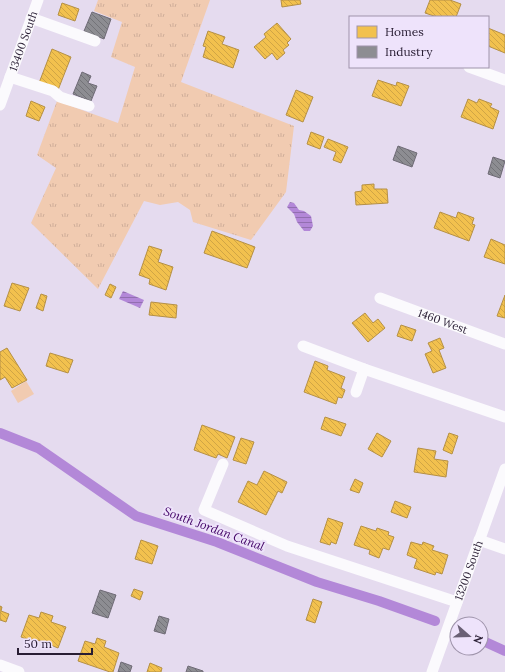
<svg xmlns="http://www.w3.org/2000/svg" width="505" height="672" font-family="Lora,serif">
<defs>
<pattern id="grass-tufts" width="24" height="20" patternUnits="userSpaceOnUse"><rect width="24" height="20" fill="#f1cbb1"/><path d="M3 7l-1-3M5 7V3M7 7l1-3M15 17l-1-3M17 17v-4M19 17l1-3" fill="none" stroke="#cfae99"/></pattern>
<pattern id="water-rules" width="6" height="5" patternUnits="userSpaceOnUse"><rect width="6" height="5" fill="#b388d8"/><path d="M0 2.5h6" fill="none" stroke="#926fb0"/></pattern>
<pattern id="homes-back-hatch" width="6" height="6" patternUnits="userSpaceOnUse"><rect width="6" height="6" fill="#f2c14e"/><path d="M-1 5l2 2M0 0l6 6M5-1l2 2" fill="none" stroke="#d0a545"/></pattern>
<pattern id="industry-back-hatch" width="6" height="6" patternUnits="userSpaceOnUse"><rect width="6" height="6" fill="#8d8d92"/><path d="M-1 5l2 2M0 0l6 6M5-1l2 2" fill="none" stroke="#737378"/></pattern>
</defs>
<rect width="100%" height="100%" fill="#e5dbef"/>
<path fill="url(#grass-tufts)" d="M98,0H210L181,82L294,126L286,192L251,240L193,222L190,210L178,202L160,205L144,201L98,289L31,223L56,168L37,155L57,101L118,123L135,67L111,57L122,22L94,11Z"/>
<path fill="#f1cbb1" d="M26,381L34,394L18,403L11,391Z"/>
<g fill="url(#water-rules)">
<path d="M290,202L294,203L299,210L304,211L311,216L313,226L310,231H304L297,222L294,214L287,207Z"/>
<path d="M123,291L144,300L140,308L119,299Z"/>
</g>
<g fill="url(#homes-back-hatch)" stroke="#b59046">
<path d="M281,0H300L301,4L282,7Z"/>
<path d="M430,0H450L461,4L456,17H437L425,13Z"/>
<path d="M62,3L79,9L75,21L58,15Z"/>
<path d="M277,23L291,39L287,43L289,45L283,50L285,53L277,60L272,53L265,59L254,47L266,37L264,34Z"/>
<path d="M488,28L505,35V53L488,46Z"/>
<path d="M208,31L225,37L222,44L239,50L233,68L203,57L206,47L203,46Z"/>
<path d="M52,49L71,57L58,90L39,83Z"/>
<path d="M378,80L396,86L397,82L409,86L401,106L372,96Z"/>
<path d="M296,90L313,97L303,122L286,115Z"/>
<path d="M468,99L477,103L479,99L492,104L490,107L499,111L493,129L461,117Z"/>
<path d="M31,101L45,107L39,121L26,116Z"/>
<path d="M311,132L324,137L320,149L307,144Z"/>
<path d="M328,139L348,147L341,163L333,160L336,152L324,147Z"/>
<path d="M374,184V189H387L388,203L356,205L355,192L362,191V185Z"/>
<path d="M440,212L456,218L458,212L474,218L472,224L475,225L469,241L434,228Z"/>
<path d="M212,231L255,247L247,268L204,253Z"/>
<path d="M491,239L505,245V264L484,257Z"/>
<path d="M149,246L162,250L158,262L173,267L166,290L149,284L150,279L139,275Z"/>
<path d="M12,283L29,288L20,311L4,306Z"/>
<path d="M110,284L116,287L111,298L105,295Z"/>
<path d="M41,294L47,296L43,311L36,308Z"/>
<path d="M505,295V318L497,316Z"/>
<path d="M151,302L177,305L176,318L149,315Z"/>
<path d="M365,313L373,323L378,319L385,328L368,342L352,323Z"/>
<path d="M401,325L416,330L412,341L397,336Z"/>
<path d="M440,338L444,348L439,350L446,368L433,373L425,354L432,351L428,343Z"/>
<path d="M7,348L27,380L12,388L5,377L0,380V352Z"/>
<path d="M50,353L73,360L68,373L46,366Z"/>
<path d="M315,361L328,366L327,370L345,377L341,388L345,390L342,398L338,397L336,404L304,392Z"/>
<path d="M325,417L346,424L341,436L321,429Z"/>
<path d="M202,425L235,437L227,458L218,454L216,458L194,450Z"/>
<path d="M377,433L391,441L382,457L368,449Z"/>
<path d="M449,433L458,436L452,454L443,450Z"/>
<path d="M241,438L254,442L246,464L233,460Z"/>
<path d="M418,448L436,451L434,459L448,461L446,477L414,472Z"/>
<path d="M264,471L287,482L282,493L278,491L266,515L238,502L248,481L257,485Z"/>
<path d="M355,479L363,483L359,493L350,490Z"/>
<path d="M395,501L411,507L407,518L391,512Z"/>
<path d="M328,518L343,523L336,544L331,542L330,545L320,542Z"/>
<path d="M361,526L376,531L377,528L389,532L388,535L394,537L389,550L383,548L379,558L369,554L370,550L354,545Z"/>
<path d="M141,540L158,546L152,564L135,559Z"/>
<path d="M411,542L422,545L423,542L434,546L432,550L448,555L442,574L436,572L435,575L414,568L417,559L407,555Z"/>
<path d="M134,589L143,592L140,600L131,596Z"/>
<path d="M313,599L322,602L315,623L306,620Z"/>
<path d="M0,606L2,607L1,611L9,614L6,622L0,620Z"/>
<path d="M41,612L53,616L51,622L66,627L58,648L38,640L37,643L21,637L29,615L39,618Z"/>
<path d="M97,638L106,641L104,647L119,653L113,672H110L78,661L85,641L95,644Z"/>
<path d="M150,663L162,668L161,672H147Z"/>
</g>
<g fill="url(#industry-back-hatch)" stroke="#6f6b76">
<path d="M92,12L111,19L104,39L84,31Z"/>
<path d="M82,72L91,76L88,83L97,86L91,101L73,94Z"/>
<path d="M398,146L417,153L412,167L393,160Z"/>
<path d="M493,157L505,161L500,178L488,174Z"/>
<path d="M100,590L116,595L108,618L92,613Z"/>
<path d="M159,616L169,619L165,634L154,631Z"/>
<path d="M121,662L132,666L130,672H118Z"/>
<path d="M188,666L203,671V672H186Z"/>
</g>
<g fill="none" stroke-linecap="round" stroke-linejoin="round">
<g stroke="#b388d8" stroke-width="10">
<path d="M0,433L38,448L136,516L217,542L317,582L379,601L435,621"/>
<path d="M481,640L505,651"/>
</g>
<g stroke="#fbfafd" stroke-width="11">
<path d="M31,18L95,41"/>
<path d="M469,67L505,80"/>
<path d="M10,77L53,91L60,97L66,99L89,106"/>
<path id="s1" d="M0,105L38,0"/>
<path id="s2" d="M380,298L505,344"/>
<path d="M303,346L364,369L505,417"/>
<path d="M356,392L364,369"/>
<path d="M223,464L204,510L287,546L457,602"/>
<path d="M479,540L505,549"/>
<path d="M0,665L19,672"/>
<path id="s3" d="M432,672L505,469"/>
</g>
</g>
<g text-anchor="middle" stroke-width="4" stroke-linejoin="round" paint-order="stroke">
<g font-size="11" fill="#281d33" stroke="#eee3fb">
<text dy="4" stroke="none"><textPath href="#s1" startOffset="68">13400 South</textPath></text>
<text dy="4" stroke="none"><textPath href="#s2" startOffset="67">1460 West</textPath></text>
<text dy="4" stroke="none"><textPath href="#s3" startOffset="108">13200 South</textPath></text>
</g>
<g font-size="12" font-style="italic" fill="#400064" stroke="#eee3fb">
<text transform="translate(214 529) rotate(20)" y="4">South Jordan Canal</text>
</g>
</g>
<rect x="349" y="16" width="140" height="52" fill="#eee3fb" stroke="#9f94ab"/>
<rect x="357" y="26" width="20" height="12" fill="#f2c14e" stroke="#9f94ab"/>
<text x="385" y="36" font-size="12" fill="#281d33">Homes</text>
<rect x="357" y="46" width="20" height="12" fill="#8d8d92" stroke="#9f94ab"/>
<text x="385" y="56" font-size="12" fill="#281d33">Industry</text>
<g transform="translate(469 636) rotate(110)"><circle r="19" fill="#eee3fb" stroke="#9f94ab"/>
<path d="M0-3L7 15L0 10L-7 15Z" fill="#6a6075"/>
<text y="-6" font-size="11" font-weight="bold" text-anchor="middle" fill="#281d33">N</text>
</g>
<path d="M18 648v6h74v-6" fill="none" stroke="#281d33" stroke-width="2"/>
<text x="24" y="648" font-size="12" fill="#281d33" stroke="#eee3fb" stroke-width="3" paint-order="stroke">50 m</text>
</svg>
